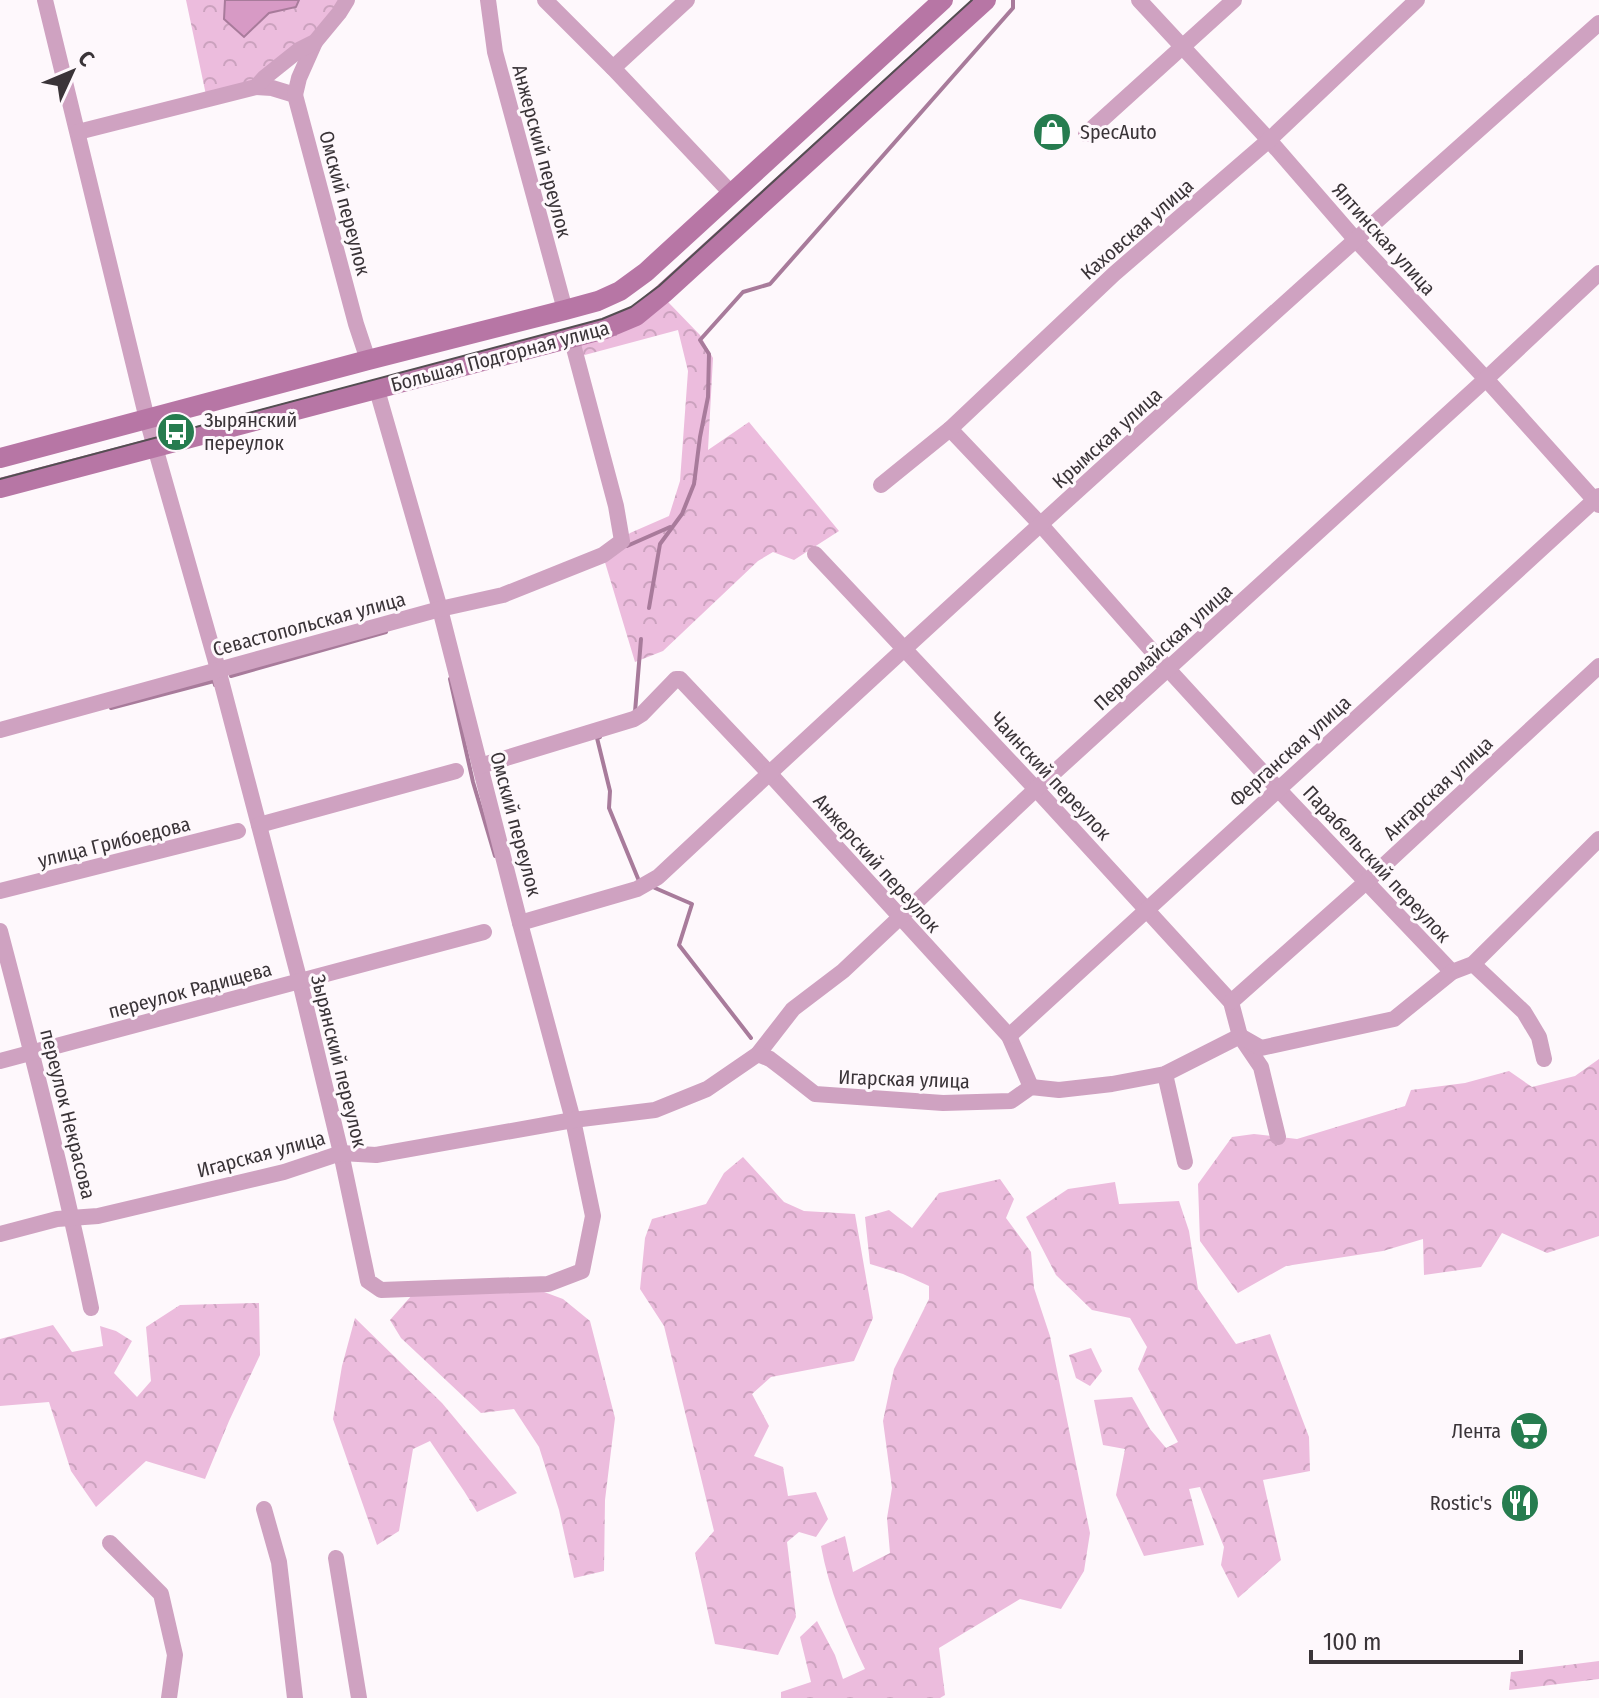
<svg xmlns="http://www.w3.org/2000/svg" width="1599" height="1698" font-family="'Fira Sans Condensed',sans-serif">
<defs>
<pattern id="forest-crowns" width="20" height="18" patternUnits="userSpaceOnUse" patternTransform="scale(2)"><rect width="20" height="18" fill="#ecbcdd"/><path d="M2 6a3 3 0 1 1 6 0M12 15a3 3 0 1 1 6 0" fill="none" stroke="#cba2be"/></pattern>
</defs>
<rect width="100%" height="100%" fill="#fef8fc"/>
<g fill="url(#forest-crowns)">
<path d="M186,0H225L224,19L296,7L299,0H341L312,35L252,83L206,95Z"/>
<path d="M668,302L700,335L713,358L708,450L749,422L839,531L794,560L773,552L758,561L663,651L635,662L604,559L630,533L669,516L680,481L688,371L678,330L581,356L577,340Z"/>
<path d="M1599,1059V1236L1547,1253L1502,1233L1481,1267L1424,1275L1423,1239L1383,1251L1286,1266L1238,1293L1200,1241L1198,1184L1232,1137L1254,1134L1297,1139L1405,1106L1411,1090L1465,1083L1509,1071L1532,1087L1575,1076Z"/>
<path d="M743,1157L784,1202L804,1211L855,1214L873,1318L854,1361L771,1377L752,1394L769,1426L754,1456L783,1467L788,1496L816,1492L828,1519L816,1537L799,1532L787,1542L796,1617L778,1655L715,1644L695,1553L714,1531L664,1326L640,1289L645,1238L652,1219L706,1204L724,1173Z"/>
<path d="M1000,1179L1014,1199L1006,1218L1031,1252L1034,1288L1050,1336L1090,1533L1084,1571L1061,1609L1020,1599L939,1648L945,1695L940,1698H781V1692L811,1682L800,1637L817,1621L835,1655L843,1679L865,1669C846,1630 829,1590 821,1546L845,1536L853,1572L890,1553L887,1518L892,1488L883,1421L894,1369L929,1299V1286L903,1274L870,1264L865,1217L889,1210L912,1228L939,1193Z"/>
<path d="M1115,1182L1119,1204L1179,1201L1189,1231L1198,1289L1236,1344L1270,1334L1309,1437L1310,1471L1263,1480L1281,1560L1238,1598L1221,1565L1224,1547L1200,1487L1189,1489L1204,1545L1144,1556L1116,1495L1125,1449L1103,1445L1094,1400L1132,1397L1150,1429L1166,1448L1178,1442L1138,1369L1147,1347L1130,1318L1092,1310L1056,1275L1026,1217L1068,1189Z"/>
<path d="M536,1289L563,1299L590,1321L615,1418L605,1500L604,1571L574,1578L559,1510L539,1447L514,1409L481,1413L401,1338L390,1320L412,1295Z"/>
<path d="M259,1303L260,1355L229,1421L205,1479L146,1461L96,1507L71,1471L49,1402L0,1406V1339L53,1325L72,1352L103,1346L100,1326L116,1331L132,1341L114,1373L137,1397L151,1381L146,1327L180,1305Z"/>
<path d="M355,1318L442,1403L517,1493L477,1512L464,1491L430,1441L413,1449L399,1531L377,1545L333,1419L342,1366Z"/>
<path d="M1091,1348L1102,1371L1090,1386L1076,1378L1069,1355Z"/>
<path d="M1599,1661V1679L1509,1690L1511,1672Z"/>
</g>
<path fill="#d79ac5" stroke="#a87b9b" stroke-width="2" d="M225,0H299L296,7L269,13L244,37L224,19Z"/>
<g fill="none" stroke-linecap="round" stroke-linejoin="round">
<g stroke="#a87b9b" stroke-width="4">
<path d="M627,546L670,527"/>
<path d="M649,608L660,544L682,514L694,484L700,437L708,397L709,354L700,340L743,292L770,284L1013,8V0"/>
<path d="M231,676L386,632"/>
<path d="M450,679L473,782L495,856"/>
<path d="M111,708L214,681L215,685"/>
<path d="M635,712L641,639"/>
<path d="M600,737L597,738L610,791L609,808L639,881"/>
<path d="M655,888L692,904L679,945L751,1038"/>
</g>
<g stroke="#cfa2c1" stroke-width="16">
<path d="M45,0L147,419L218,669L300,982L341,1153L368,1281L381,1290L548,1284L582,1271L593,1216L573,1120L520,923L440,609L377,390"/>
<path d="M488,0L495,52L565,310"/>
<path d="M545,0L613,68L732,194"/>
<path d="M1139,0L1269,140L1355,239L1486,379L1599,505"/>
<path d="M613,68L687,0"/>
<path d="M256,87L272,88L295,95L356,324L368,360"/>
<path d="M295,95L299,78L315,42"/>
<path d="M78,132L256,87L264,78L299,50L315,42L339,13L347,0"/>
<path d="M1086,134L1234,0"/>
<path d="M950,429L1041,525L1168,669L1278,789L1452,972"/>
<path d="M881,485L950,429L1114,274L1269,140L1417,0"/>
<path d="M815,554L1036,789L1231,1002L1240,1036L1261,1067L1278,1137"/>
<path d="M0,730L440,609L503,595L603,555L622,541L616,506L571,337"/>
<path d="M480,766L634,719L642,714L672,683L676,679H680L769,773L1009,1036L1031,1087"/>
<path d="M259,825L456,771"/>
<path d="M0,891L238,831"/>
<path d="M520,923L637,889L658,877C967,588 1282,304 1599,23"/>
<path d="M0,931C33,1056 65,1181 91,1308"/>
<path d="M1473,964L1524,1012L1539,1037L1544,1059"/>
<path d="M1231,1002L1366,882L1599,666"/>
<path d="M1009,1036L1599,496"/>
<path d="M758,1054L793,1009L843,971L1036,789L1486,379L1599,273"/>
<path d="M0,1061L484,932"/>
<path d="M1165,1074L1185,1162"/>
<path d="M0,1234L57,1219L98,1216L284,1172L341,1153L376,1155L573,1120L655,1110L707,1089L758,1054L770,1059L787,1072L815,1094L943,1103L1011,1101L1031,1087L1059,1090L1112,1084L1165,1074L1240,1036L1261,1048L1394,1019L1452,972L1473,964L1599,839"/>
<path d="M264,1509L279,1562L295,1698"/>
<path d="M110,1543L161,1594L175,1655L169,1698"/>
<path d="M336,1558L359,1698"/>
</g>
<g stroke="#b776a5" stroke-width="20">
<path d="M0,458L368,360L565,310L598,301L620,291L646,272L943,0"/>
<path d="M0,488L605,329L636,316L664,293L986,0"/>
</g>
<path stroke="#544e52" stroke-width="2" d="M0,479L602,319L631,307L659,286L972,0"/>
</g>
<defs>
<symbol id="shop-disc" viewBox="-11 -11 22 22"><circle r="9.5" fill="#267c4f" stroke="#fef8fc"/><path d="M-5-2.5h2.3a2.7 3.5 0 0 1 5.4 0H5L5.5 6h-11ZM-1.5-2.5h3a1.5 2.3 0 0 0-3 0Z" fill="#fff"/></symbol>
<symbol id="bus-disc" viewBox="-11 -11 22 22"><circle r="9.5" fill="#267c4f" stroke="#fef8fc"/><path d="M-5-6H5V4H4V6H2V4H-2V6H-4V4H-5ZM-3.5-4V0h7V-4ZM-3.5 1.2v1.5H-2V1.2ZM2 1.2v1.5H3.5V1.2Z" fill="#fff"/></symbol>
<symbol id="supermarket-disc" viewBox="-11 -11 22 22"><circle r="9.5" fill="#267c4f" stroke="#fef8fc"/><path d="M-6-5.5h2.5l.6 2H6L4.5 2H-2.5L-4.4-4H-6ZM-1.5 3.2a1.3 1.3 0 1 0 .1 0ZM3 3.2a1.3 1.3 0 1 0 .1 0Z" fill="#fff"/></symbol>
<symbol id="restaurant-disc" viewBox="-11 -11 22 22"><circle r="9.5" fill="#267c4f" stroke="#fef8fc"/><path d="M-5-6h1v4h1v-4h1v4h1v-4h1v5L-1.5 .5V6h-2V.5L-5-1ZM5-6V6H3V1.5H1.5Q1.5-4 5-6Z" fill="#fff"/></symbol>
</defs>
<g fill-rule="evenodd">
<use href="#shop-disc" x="1030" y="110" width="44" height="44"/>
<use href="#bus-disc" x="154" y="410" width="44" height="44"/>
<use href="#supermarket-disc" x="1507" y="1409" width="44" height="44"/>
<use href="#restaurant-disc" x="1498" y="1481" width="44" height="44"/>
</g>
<g text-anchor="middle" stroke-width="6" stroke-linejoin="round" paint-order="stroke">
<g font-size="20" fill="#3a3438" stroke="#fef8fc" text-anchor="start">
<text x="1080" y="139">SpecAuto</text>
<text x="204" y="427">Зырянский<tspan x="204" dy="23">переулок</tspan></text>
<text x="1501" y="1438" text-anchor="end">Лента</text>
<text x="1492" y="1510" text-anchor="end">Rostic's</text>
</g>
<g font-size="20" fill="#3a3438" stroke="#fef8fc">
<text transform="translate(542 151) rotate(75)" y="7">Анжерский переулок</text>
<text transform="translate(345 203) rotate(75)" y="7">Омский переулок</text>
<text transform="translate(1137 229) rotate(-41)" y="7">Каховская улица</text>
<text transform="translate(1384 239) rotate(48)" y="7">Ялтинская улица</text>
<text transform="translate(500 356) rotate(-15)" y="7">Большая Подгорная улица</text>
<text transform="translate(1107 438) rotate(-42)" y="7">Крымская улица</text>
<text transform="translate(309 624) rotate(-15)" y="7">Севастопольская улица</text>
<text transform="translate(1163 647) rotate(-42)" y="7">Первомайская улица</text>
<text transform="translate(1290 751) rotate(-42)" y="7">Ферганская улица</text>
<text transform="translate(1051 776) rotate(47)" y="7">Чаинский переулок</text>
<text transform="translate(1438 788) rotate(-43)" y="7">Ангарская улица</text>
<text transform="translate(516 824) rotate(75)" y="7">Омский переулок</text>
<text transform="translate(114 842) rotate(-14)" y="7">улица Грибоедова</text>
<text transform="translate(877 863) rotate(48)" y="7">Анжерский переулок</text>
<text transform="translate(1377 864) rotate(47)" y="7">Парабельский переулок</text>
<text transform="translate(190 990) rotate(-15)" y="7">переулок Радищева</text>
<text transform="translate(339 1061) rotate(76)" y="7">Зырянский переулок</text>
<text transform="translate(904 1079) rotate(2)" y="7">Игарская улица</text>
<text transform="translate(68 1114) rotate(76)" y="7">переулок Некрасова</text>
<text transform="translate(261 1154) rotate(-15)" y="7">Игарская улица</text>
</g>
</g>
<g transform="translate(72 72) rotate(46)" stroke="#fef8fc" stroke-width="6" paint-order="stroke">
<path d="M0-6L14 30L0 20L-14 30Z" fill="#3a3438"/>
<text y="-12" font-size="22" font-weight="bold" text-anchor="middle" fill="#3a3438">С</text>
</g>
<path d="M1311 1650v12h210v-12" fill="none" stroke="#3a3438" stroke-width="4"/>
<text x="1323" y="1650" font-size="24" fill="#3a3438" stroke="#fef8fc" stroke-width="6" paint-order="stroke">100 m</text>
</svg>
